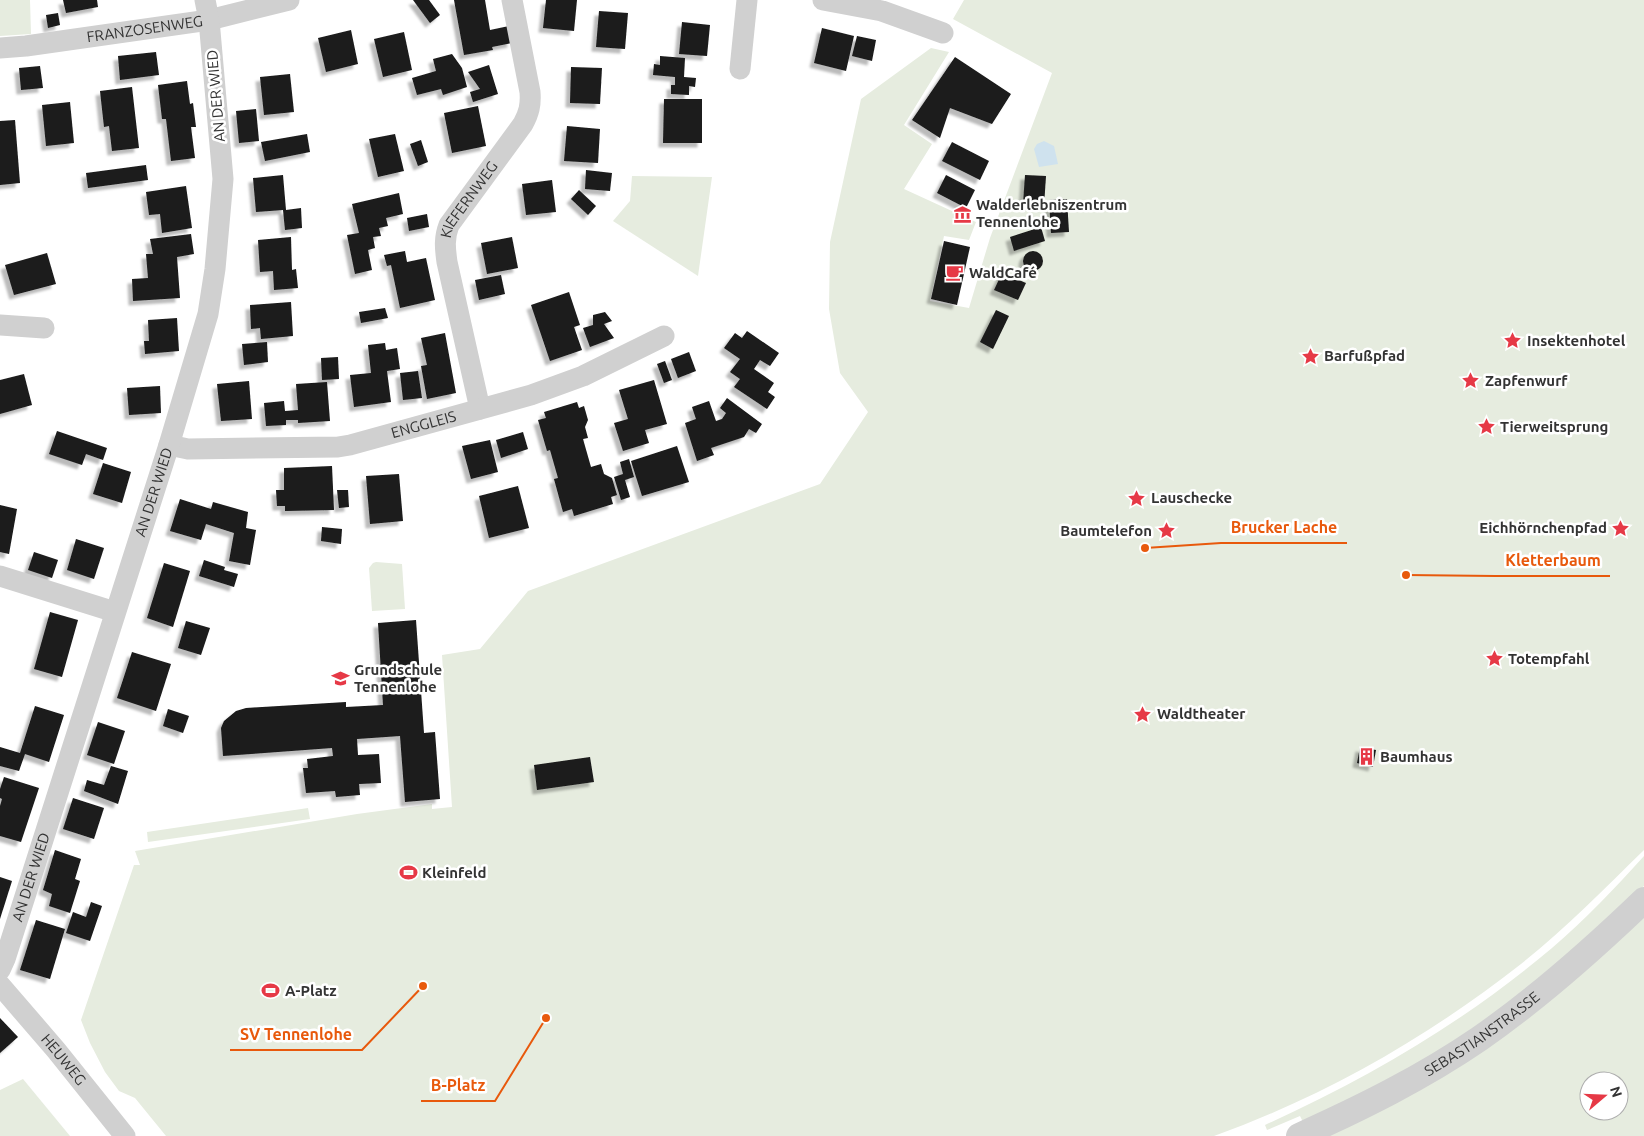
<svg xmlns="http://www.w3.org/2000/svg" width="1644" height="1136" font-family="Ubuntu,sans-serif">
<defs>
<filter id="shadow"><feDropShadow dx="-4.5" dy="4.5" stdDeviation="1" flood-color="#0004"/></filter>
</defs>
<rect width="100%" height="100%" fill="#fff"/>
<g fill="#e6ecdf" fill-rule="evenodd">
<path d="M0,0H30L31,34L0,36Z"/>
<path d="M964,0H1644V850C1604,889 1565,929 1521,964C1428,1037 1325,1096 1214,1136H166L135,1098L119,1091L105,1072L90,1043L81,1020L134,865H140L135,851L357,814L432,804V809L452,807L442,655L480,649L528,591L820,484L868,412L840,373L829,309L830,242L861,99L931,48L949,52L904,125L932,144L904,189L976,222L969,240L944,236L930,301L969,308L990,238L1052,73L953,19Z"/>
<path d="M632,176L712,177L698,276L613,221L630,201Z"/>
<path d="M376,562L402,564L405,609L372,611L369,568L373,563Z"/>
<path d="M308,808L310,819L148,842L147,832Z"/>
<path d="M1644,856V886C1585,940 1526,993 1460,1038C1411,1071 1356,1096 1303,1122L1300,1116L1267,1130L1265,1125C1370,1077 1463,1023 1552,948C1585,920 1615,888 1644,856Z"/>
<path d="M1644,914V1136H1325ZM1589,1081H1619V1111H1589Z"/>
<path d="M23,1079L70,1136H0V1090Z"/>
</g>
<path fill="#cfe2ee" d="M1044,141L1054,146L1058,164L1039,167L1034,149L1037,144Z"/>
<g fill="#1a1a1a" filter="url(#shadow)">
<path d="M63,0H97L98,7L66,13Z"/>
<path d="M413,0H429L440,15L430,23Z"/>
<path d="M454,0H485L490,30L509,26L512,43L492,47L493,50L464,55Z"/>
<path d="M546,0H577L574,31L543,28Z"/>
<path d="M599,11L628,13L625,49L596,47Z"/>
<path d="M58,13L60,25L48,28L46,15Z"/>
<path d="M682,22L710,25L707,56L679,54Z"/>
<path d="M822,28L854,36L846,71L814,63Z"/>
<path d="M351,30L358,64L326,72L318,38Z"/>
<path d="M404,32L412,70L383,77L374,39Z"/>
<path d="M857,36L876,40L872,61L852,56Z"/>
<path d="M156,52L159,75L120,80L118,56Z"/>
<path d="M452,54L462,68L467,87L443,95L441,89L417,95L412,78L436,71L433,59Z"/>
<path d="M660,56L685,58L684,77L696,78L695,87L689,86V95L671,94V85H675V77L653,75L654,64L660,65Z"/>
<path d="M955,57L1011,94L992,124L950,108L940,138L912,120Z"/>
<path d="M489,65L498,94L473,102L470,92L480,89L468,72Z"/>
<path d="M40,66L43,88L21,90L19,68Z"/>
<path d="M571,67L602,68L600,104L570,103Z"/>
<path d="M290,74L294,112L264,115L260,77Z"/>
<path d="M187,81L190,104L193,103L196,127H191L195,158L171,161L166,119H162L158,85Z"/>
<path d="M132,87L139,148L112,151L109,126L104,127L100,91Z"/>
<path d="M664,99H702V143H663Z"/>
<path d="M70,102L74,143L46,146L42,105Z"/>
<path d="M478,106L486,146L452,153L444,113Z"/>
<path d="M256,109L259,141L239,143L236,111Z"/>
<path d="M15,120L20,183L0,185V121Z"/>
<path d="M567,126L600,129L598,163L564,161Z"/>
<path d="M307,134L310,152L265,161L261,142Z"/>
<path d="M395,134L404,171L378,177L369,139Z"/>
<path d="M421,140L428,162L418,166L410,144Z"/>
<path d="M952,142L989,161L980,180L942,161Z"/>
<path d="M146,165L148,180L88,188L86,173Z"/>
<path d="M586,170L612,173L610,191L585,189Z"/>
<path d="M283,175L286,210L301,208L302,228L285,230L283,210L256,212L253,178Z"/>
<path d="M946,175L975,190L966,208L937,193Z"/>
<path d="M1025,175L1046,176L1044,206L1023,204Z"/>
<path d="M552,180L556,212L526,215L522,184Z"/>
<path d="M186,186L192,228L162,233L160,214L149,215L146,192Z"/>
<path d="M579,190L596,206L588,215L571,199Z"/>
<path d="M399,193L403,214L386,218L388,226L379,228L381,236L373,237L375,248L368,250L372,270L355,274L347,235L359,233L352,204Z"/>
<path d="M1067,199L1069,232L1051,233L1049,200Z"/>
<path d="M427,214L429,227L409,231L407,218Z"/>
<path d="M1041,227L1045,241L1014,251L1010,237Z"/>
<path d="M191,234L194,254L177,257L180,298L133,301L132,279L148,278L146,254H153L150,239Z"/>
<path d="M291,237L292,270L296,269L298,288L274,290L273,271L260,272L258,240Z"/>
<path d="M512,237L518,268L487,274L481,243Z"/>
<path d="M944,241L970,247L957,305L931,299Z"/>
<path d="M405,251L407,262L426,258L435,300L400,308L391,265L387,266L384,255Z"/>
<circle cx="1033" cy="261" r="10"/>
<path d="M47,253L56,284L14,295L5,265Z"/>
<path d="M1002,273L1026,283L1018,300L994,290Z"/>
<path d="M501,275L505,294L479,300L475,280Z"/>
<path d="M569,292L580,325L574,327L582,350L550,361L531,305Z"/>
<path d="M291,302L293,336L261,339L260,328L251,329L250,305Z"/>
<path d="M385,308L388,318L361,323L359,312Z"/>
<path d="M996,310L1009,316L993,349L980,342Z"/>
<path d="M605,312L612,321L604,324L614,338L590,347L583,328L593,325V315Z"/>
<path d="M177,318L179,351L145,354L144,341H149L148,320Z"/>
<path d="M747,331L779,353L770,366L760,360L754,369L774,383L768,392L775,397L767,409L734,387L740,379L730,372L740,359L724,348L735,333L742,338Z"/>
<path d="M445,333L456,393L427,399L421,366L427,365L421,338Z"/>
<path d="M267,342L268,362L244,365L242,344Z"/>
<path d="M385,343L386,350L397,348L400,369L387,371L391,402L354,407L350,375L371,373L368,345Z"/>
<path d="M689,352L696,371L678,378L671,359Z"/>
<path d="M338,357L339,379L322,380L321,358Z"/>
<path d="M665,361L672,380L664,383L657,364Z"/>
<path d="M418,371L422,398L403,400L400,373Z"/>
<path d="M24,374L32,405L0,414V380Z"/>
<path d="M654,380L667,424L645,430L649,443L623,451L614,423L628,419L619,390Z"/>
<path d="M249,381L252,419L221,421L217,384Z"/>
<path d="M327,382L330,421L298,423V420H286V425L266,426L264,403L284,401L285,411L298,410L296,384Z"/>
<path d="M160,386L161,413L129,415L127,388Z"/>
<path d="M727,398L762,424L756,433L749,429L744,437L711,448L714,455L697,461L685,423L696,419L692,407L709,401L716,421L722,419L726,413L720,408Z"/>
<path d="M577,402L579,408L584,406L588,420L585,427L588,438L583,439L591,467L601,464L604,474L612,478L617,495L611,497L613,504L574,516L572,509L563,512L554,479L558,478L550,450L547,451L538,420L546,418L544,412Z"/>
<path d="M57,431L107,448L103,460L86,454L82,465L49,454Z"/>
<path d="M523,432L528,449L501,458L496,440Z"/>
<path d="M490,440L498,472L471,479L462,446Z"/>
<path d="M677,446L689,482L642,496L631,461Z"/>
<path d="M629,459L634,477L625,480L630,497L621,500L614,477L623,474L620,462Z"/>
<path d="M103,463L131,472L122,503L93,494Z"/>
<path d="M332,466L334,510L285,511V506H277L276,490H284V468Z"/>
<path d="M399,474L403,521L370,524L366,476Z"/>
<path d="M518,486L529,528L489,538L479,496Z"/>
<path d="M337,490H348L349,507L339,508Z"/>
<path d="M180,499L211,509L213,502L248,512L246,528L256,530L250,565L229,561L234,533L206,524L201,540L170,531Z"/>
<path d="M0,505L17,509L9,554L0,552Z"/>
<path d="M322,527L342,529L341,544L321,541Z"/>
<path d="M76,539L104,548L94,579L67,570Z"/>
<path d="M34,552L58,560L52,578L28,570Z"/>
<path d="M204,560L225,567L224,570L238,574L234,587L199,576Z"/>
<path d="M164,563L190,571L173,627L147,618Z"/>
<path d="M50,612L78,620L62,677L34,669Z"/>
<path d="M416,620L424,733L435,732L440,799L405,802L400,736L357,739L358,755L379,754L381,783L359,784L360,795L336,797L335,791L306,793L303,768H308L307,759L333,756L332,748L223,756L221,728L224,721L236,711L246,708L346,702V707L383,705L378,623Z"/>
<path d="M186,621L210,628L201,655L178,648Z"/>
<path d="M132,652L171,664L156,711L117,698Z"/>
<path d="M35,706L64,715L49,762L25,754L19,771L0,766V747L20,753Z"/>
<path d="M168,709L189,716L183,733L163,726Z"/>
<path d="M98,722L125,731L114,764L87,755Z"/>
<path d="M1360,747L1376,750L1373,767L1357,763Z"/>
<path d="M590,757L594,782L537,790L534,765Z"/>
<path d="M111,766L128,771L118,804L84,791L87,780L104,785Z"/>
<path d="M4,777L39,788L21,842L0,836V806L2,799L0,798V789Z"/>
<path d="M73,798L104,808L94,839L63,829Z"/>
<path d="M55,850L81,859L75,879L80,881L70,913L49,906L52,894L43,890Z"/>
<path d="M0,877L12,881L0,919Z"/>
<path d="M91,902L102,906L90,941L66,933L73,912L86,917Z"/>
<path d="M36,920L65,929L50,979L20,970Z"/>
<path d="M0,1018L18,1037L0,1053Z"/>
</g>
<g fill="none" stroke-linecap="round" stroke-linejoin="round">
<g stroke="#d0d0d0" stroke-width="21">
<path d="M823,0L882,11L943,33"/>
<path id="s1" d="M0,48L26,46L209,20L289,0"/>
<path d="M740,69L747,0"/>
<path d="M0,325L44,328"/>
<path id="s2" d="M480,409L447,262C445,248 444,238 449,225L523,124C529,113 531,105 530,92L512,0"/>
<path id="s3" d="M169,445L188,449L338,447L350,445L531,395L583,376L664,336"/>
<path d="M0,576L115,612"/>
<path id="s4" d="M0,970L5,959L169,445L208,314L215,269L223,179L209,20L205,0"/>
<path id="s5" d="M0,985L56,1050L125,1136"/>
</g>
<path stroke="#d0d0d0" stroke-width="26" id="s6" d="M1299,1136C1361,1108 1422,1078 1479,1039C1538,998 1592,950 1644,900"/>
</g>
<defs>
<symbol id="museum-bare" viewBox="-9 -9 18 18"><path d="M0-6L6-3V-2H-6V-3ZM-5-1h2V3h-2ZM-1-1h2V3h-2ZM3-1h2V3H3ZM-6 4H6V6H-6Z" fill="#e63946" stroke="#fff" stroke-width="2.5" paint-order="stroke"/></symbol>
<symbol id="cafe-bare" viewBox="-9 -9 18 18"><path d="M-5.5-4.5H6V0H3Q3 3.5 0 3.5H-2.5Q-5.5 3.5-5.5 0ZM3-3.2v2h1.7v-2ZM-6 4.5H4V6H-6Z" fill="#e63946" stroke="#fff" stroke-width="2.5" paint-order="stroke"/></symbol>
<symbol id="sight-bare" viewBox="-9 -9 18 18"><path d="M0-6L1.8-2.2L6-1.7L2.9 1.2L3.7 5.4L0 3.3L-3.7 5.4L-2.9 1.2L-6-1.7L-1.8-2.2Z" fill="#e63946" stroke="#fff" stroke-width="2.5" paint-order="stroke"/></symbol>
<symbol id="school-bare" viewBox="-9 -9 18 18"><path d="M0-5L7-2L0 1L-7-2ZM-4 1L0 2.5L4 1V4Q0 6-4 4Z" fill="#e63946" stroke="#fff" stroke-width="2.5" paint-order="stroke"/></symbol>
<symbol id="building-bare" viewBox="-9 -9 18 18"><path d="M-4-6H4V6H1V3H-1V6H-4ZM-2.5-4.3h1.7v1.8h-1.7ZM.8-4.3h1.7v1.8H.8ZM-2.5-1h1.7V.8h-1.7ZM.8-1h1.7V.8H.8Z" fill="#e63946" stroke="#fff" stroke-width="2.5" paint-order="stroke"/></symbol>
<symbol id="stadium-bare" viewBox="-9 -9 18 18"><path d="M0-5a6.5 5 0 1 0 0 10a6.5 5 0 1 0 0-10ZM-3.5-1.8h7v3.6h-7Z" fill="#e63946" stroke="#fff" stroke-width="2.5" paint-order="stroke"/></symbol>
</defs>
<g fill-rule="evenodd">
<use href="#museum-bare" x="950" y="202" width="25" height="25"/>
<use href="#cafe-bare" x="942" y="260" width="25" height="25"/>
<use href="#sight-bare" x="1500" y="328" width="25" height="25"/>
<use href="#sight-bare" x="1298" y="344" width="25" height="25"/>
<use href="#sight-bare" x="1458" y="368" width="25" height="25"/>
<use href="#sight-bare" x="1474" y="414" width="25" height="25"/>
<use href="#sight-bare" x="1124" y="486" width="25" height="25"/>
<use href="#sight-bare" x="1608" y="516" width="25" height="25"/>
<use href="#sight-bare" x="1154" y="518" width="25" height="25"/>
<use href="#sight-bare" x="1482" y="646" width="25" height="25"/>
<use href="#school-bare" x="328" y="666" width="25" height="25"/>
<use href="#sight-bare" x="1130" y="702" width="25" height="25"/>
<use href="#building-bare" x="1354" y="744" width="25" height="25"/>
<use href="#stadium-bare" x="396" y="860" width="25" height="25"/>
<use href="#stadium-bare" x="258" y="978" width="25" height="25"/>
</g>
<g text-anchor="middle" stroke-width="5" stroke-linejoin="round" paint-order="stroke">
<g font-size="15" fill="#333" stroke="#fff">
<text dy="5" stroke="none"><textPath href="#s1" startOffset="146">FRANZOSENWEG</textPath></text>
<text transform="translate(216 96) rotate(-95)" y="5">AN DER WIED</text>
<text dy="5" stroke="none"><textPath href="#s2" startOffset="220">KIEFERNWEG</textPath></text>
<text dy="5" stroke="none"><textPath href="#s3" startOffset="258">ENGGLEIS</textPath></text>
<text dy="5" stroke="none"><textPath href="#s4" startOffset="502">AN DER WIED</textPath></text>
<text dy="5" stroke="none"><textPath href="#s4" startOffset="98">AN DER WIED</textPath></text>
<text dy="5" stroke="none"><textPath href="#s6" startOffset="210">SEBASTIANSTRASSE</textPath></text>
<text dy="5" stroke="none"><textPath href="#s5" startOffset="98">HEUWEG</textPath></text>
</g>
<g font-size="15" font-weight="bold" fill="#333" stroke="#fff" text-anchor="start">
<text x="976" y="210">Walderlebniszentrum<tspan x="976" dy="17">Tennenlohe</tspan></text>
<text x="969" y="278">WaldCafé</text>
<text x="1527" y="346">Insektenhotel</text>
<text x="1324" y="361">Barfußpfad</text>
<text x="1485" y="386">Zapfenwurf</text>
<text x="1500" y="432">Tierweitsprung</text>
<text x="1151" y="503">Lauschecke</text>
<text x="1607" y="533" text-anchor="end">Eichhörnchenpfad</text>
<text x="1152" y="536" text-anchor="end">Baumtelefon</text>
<text x="1508" y="664">Totempfahl</text>
<text x="354" y="675">Grundschule<tspan x="354" dy="17">Tennenlohe</tspan></text>
<text x="1157" y="719">Waldtheater</text>
<text x="1380" y="762">Baumhaus</text>
<text x="422" y="878">Kleinfeld</text>
<text x="285" y="996">A-Platz</text>
</g>
</g>
<path fill="none" stroke="#e8590c" stroke-width="2" d="M1145 548L1221 543H1347M1406 575L1495 576H1610M423 986L362 1050H230M546 1018L495 1101H421"/>
<g fill="#e8590c" stroke="#fff" stroke-width="2">
<circle cx="1145" cy="548" r="5"/>
<circle cx="1406" cy="575" r="5"/>
<circle cx="423" cy="986" r="5"/>
<circle cx="546" cy="1018" r="5"/>
</g>
<g font-size="16" text-anchor="middle" font-weight="bold" fill="#e8590c" stroke="#fff" stroke-width="5" stroke-linejoin="round" paint-order="stroke">
<text x="1284" y="533">Brucker Lache</text>
<text x="1553" y="566">Kletterbaum</text>
<text x="296" y="1040">SV Tennenlohe</text>
<text x="458" y="1091">B-Platz</text>
</g>
<g transform="translate(1604 1096) rotate(71)"><circle r="24" fill="#ffffff" stroke="#adadad"/>
<path d="M0-4L9 19L0 12L-9 19Z" fill="#e63946"/>
<text y="-8" font-size="14" font-weight="bold" text-anchor="middle" fill="#333333">N</text>
</g>
</svg>
